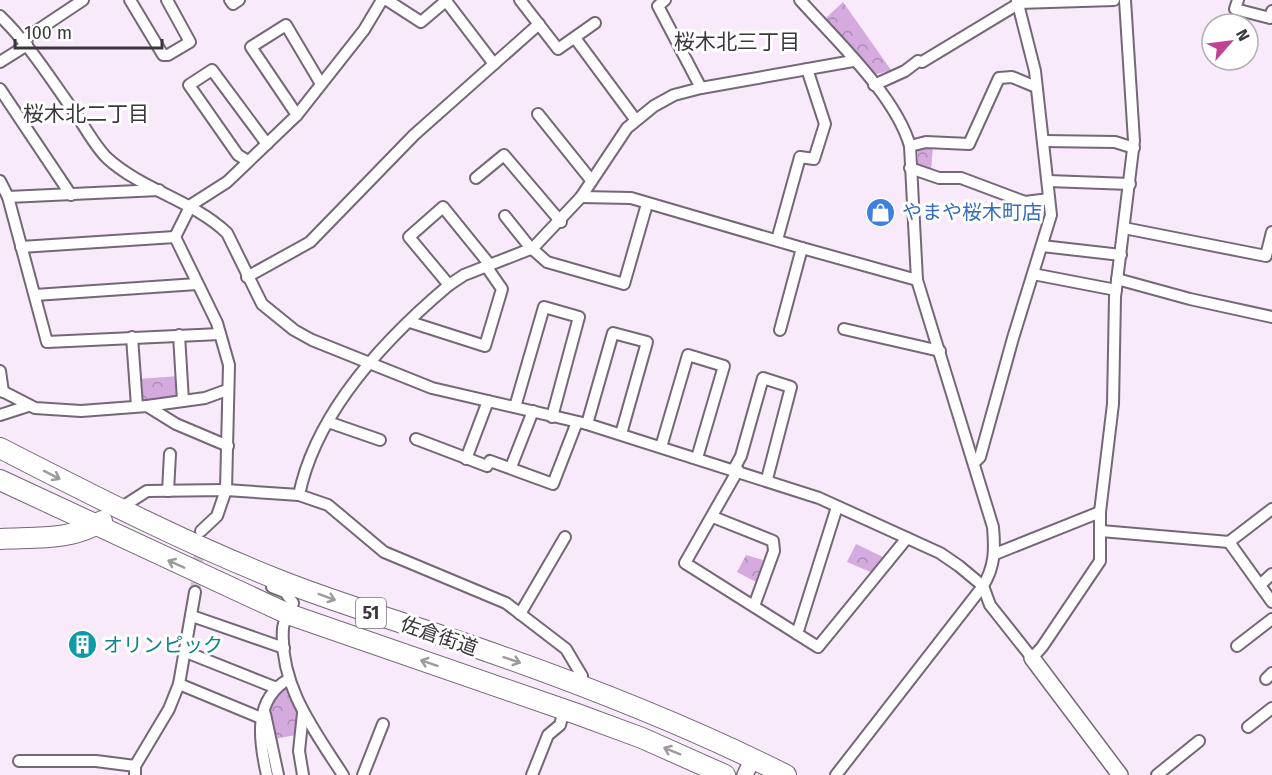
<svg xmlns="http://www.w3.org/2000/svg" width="1272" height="775" font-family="'Fira Sans','Noto Sans JP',sans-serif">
<defs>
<pattern id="forest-crowns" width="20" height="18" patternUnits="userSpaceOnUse" patternTransform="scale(1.5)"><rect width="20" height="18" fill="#d5aade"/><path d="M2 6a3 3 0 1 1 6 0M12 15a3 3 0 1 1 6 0" fill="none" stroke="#ae8bb5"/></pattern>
</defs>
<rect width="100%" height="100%" fill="#f8e9fb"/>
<g fill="url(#forest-crowns)">
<path d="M843,2L891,70L874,75L826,18Z"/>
<path d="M923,146H933L931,171L918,167V149Z"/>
<path d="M179,376L180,397L143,401L140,398L138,379Z"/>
<path d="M856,544L885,558L873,573L847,562Z"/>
<path d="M746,555L763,560L756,582L737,572Z"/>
<path d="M288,683L299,714L296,735L273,739L266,708Z"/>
</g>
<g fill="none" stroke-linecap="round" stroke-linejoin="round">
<path stroke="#d2c5d5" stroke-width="10" stroke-dasharray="10 5" stroke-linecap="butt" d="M195,592L200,544"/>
<defs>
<g id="street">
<path d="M130,0L163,55H168L190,42L167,0"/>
<path d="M230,0L233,4L239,0"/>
<path d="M387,0L421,22L447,0"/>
<path d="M520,0L558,49L595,23"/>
<path d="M665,0L658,6L701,88"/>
<path d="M800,0C835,39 896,96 910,146L917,280L993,527C995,550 995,566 983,586L836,775"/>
<path d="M1238,0L1235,9L1270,18L1272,11"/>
<path d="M446,1L494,64"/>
<path d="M1018,3L1114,0"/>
<path d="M0,16C31,46 53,83 78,117C87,131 96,147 107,158C142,190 192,200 227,233L262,304L294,330L312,340L432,388L587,424L819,498L940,553L959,566L983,586L990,605L1032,658L1042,647L1100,561V512L1113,404L1115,297L1134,141L1125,0"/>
<path d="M575,38L635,119"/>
<path d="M23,40L83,0"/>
<path d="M0,62L27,45"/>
<path d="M874,85L905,71L918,61L922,62L1018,4"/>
<path d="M0,89L71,195"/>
<path d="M538,114L591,180"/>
<path d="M297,115L251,47L286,25L321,84"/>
<path d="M1043,141L1115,142L1134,148"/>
<path d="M910,146L926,142L969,144L999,78L1012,77L1036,87"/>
<path d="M248,161L238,155L189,85L212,70L267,144"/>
<path d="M910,168L939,178H961L1025,202L1049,199"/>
<path d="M476,178L504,155L561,222"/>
<path d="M0,181L8,197L47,342L220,334"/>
<path d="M1048,181L1130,184"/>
<path d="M8,197L159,190"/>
<path d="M581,197L631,198L802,248L780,330"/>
<path d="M505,216L529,246L547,262L624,284L647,204"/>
<path d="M1124,228L1266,256L1272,232"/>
<path d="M777,240L800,157L814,159L825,124L807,69"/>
<path d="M1042,246L1121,255"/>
<path d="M21,247L175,237"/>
<path d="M802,248L917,280"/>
<path d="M1033,274L1116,290"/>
<path d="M247,277L310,242L414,135L539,24"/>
<path d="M1117,279L1190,299L1272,317"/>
<path d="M449,285L409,237L443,207L490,265"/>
<path d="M35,295L197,284"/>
<path d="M410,322L485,346L502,289L486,266"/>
<path d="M844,329L940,351"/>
<path d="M179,335L183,401"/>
<path d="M132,337L137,406"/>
<path d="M0,371L3,392"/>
<path d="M0,390L35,408L81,411L147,406L176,424L228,446"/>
<path d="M147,406L205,398L227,390"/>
<path d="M515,407L544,307L579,317L552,417"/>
<path d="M0,415L28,406"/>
<path d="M328,422L380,440"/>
<path d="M587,424L613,333L647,342L621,434"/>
<path d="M416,439L487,466L490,461L553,484L577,422"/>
<path d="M661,447L688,355L724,366L697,458"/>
<path d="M466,459L488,401"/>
<path d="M974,463L980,457L1013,338L1051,215L1035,71L1017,0"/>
<path d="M511,467L533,411"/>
<path d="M734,469L741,456L763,378L791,387L767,479"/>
<path d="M738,470L685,563L818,647L907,538"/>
<path d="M168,491L170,454"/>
<path d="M299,495C316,412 386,338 449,285L464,275L533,248L581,197L627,128L654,106L674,95L701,88L853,61"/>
<path d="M119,509L147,491L226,490L299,495L328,505L384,552L506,603L566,649L582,676L577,683"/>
<path d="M713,517L773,541L774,551L754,606"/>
<path d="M201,531L217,516L226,490L229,365L217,323L175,237L191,205L227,182L297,115L364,30L382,0"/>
<path d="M1101,531L1229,542L1272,509"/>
<path d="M1229,542L1272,602"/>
<path d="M995,554L1100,512"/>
<path d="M1260,585L1272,574"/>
<path d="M272,587L285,592L293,603C290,610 284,620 283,628C279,685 314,730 343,775"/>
<path d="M520,614L565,537"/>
<path d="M192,616L284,648"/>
<path d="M797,634L837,507"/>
<path d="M1237,646L1272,619"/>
<path d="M186,652L274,687"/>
<path d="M1266,679L1272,673"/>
<path d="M179,684L261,718"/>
<path d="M265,714L278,775"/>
<path d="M1248,727L1272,708"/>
<path d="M19,761H96L135,766"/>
<path d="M135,775V766L169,709L179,684L195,592"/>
<path d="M267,775C259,740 253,699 289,679"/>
<path d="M303,775L299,751L303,713"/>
<path d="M363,775L383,724"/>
<path d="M532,775L548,735L560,725L564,710"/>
<path d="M1157,775L1199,741"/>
</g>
<g id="secondary">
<path d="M1032,658L1120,775"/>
<path d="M745,775L753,758"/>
</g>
<g id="highway">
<path d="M0,448C92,495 183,542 279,580C342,605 408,624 472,646C579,683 685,724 786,775"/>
<path d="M0,480L288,614L577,714L642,738L725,775"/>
<path d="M0,539C34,537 73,541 102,521"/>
</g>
</defs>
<use href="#street" stroke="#746776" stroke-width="14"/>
<use href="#secondary" stroke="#746776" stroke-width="18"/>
<use href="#highway" stroke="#746776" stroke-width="22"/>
<use href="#street" stroke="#fff" stroke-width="10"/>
<use href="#secondary" stroke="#fff" stroke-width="15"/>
<use href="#highway" stroke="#fff" stroke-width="20"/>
</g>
<defs><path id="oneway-shaft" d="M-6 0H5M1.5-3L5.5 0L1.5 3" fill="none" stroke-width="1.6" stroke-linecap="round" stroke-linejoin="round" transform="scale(1.5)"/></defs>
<g stroke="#9d9a9e">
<use href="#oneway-shaft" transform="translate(52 475) rotate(27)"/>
<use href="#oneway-shaft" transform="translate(176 564) rotate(-156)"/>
<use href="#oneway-shaft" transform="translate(327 597) rotate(20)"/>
<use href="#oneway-shaft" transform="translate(512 660) rotate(19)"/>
<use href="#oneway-shaft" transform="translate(429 663) rotate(-161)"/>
<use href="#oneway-shaft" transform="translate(672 751) rotate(-158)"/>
</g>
<defs>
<symbol id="shop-disc" viewBox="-11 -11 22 22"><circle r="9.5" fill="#3f7fe0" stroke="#fff"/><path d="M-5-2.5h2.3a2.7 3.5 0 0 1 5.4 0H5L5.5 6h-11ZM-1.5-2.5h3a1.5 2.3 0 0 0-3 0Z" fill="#fff"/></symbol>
<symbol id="building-disc" viewBox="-11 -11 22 22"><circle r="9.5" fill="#0f9aa8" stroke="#fff"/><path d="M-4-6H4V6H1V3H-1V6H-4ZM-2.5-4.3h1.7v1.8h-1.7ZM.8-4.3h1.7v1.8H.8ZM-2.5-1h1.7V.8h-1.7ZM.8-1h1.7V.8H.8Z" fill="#fff"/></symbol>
</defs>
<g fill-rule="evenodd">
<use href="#shop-disc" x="864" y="196" width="33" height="33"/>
<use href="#building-disc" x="66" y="628" width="33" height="33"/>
</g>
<g text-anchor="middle" stroke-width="6" stroke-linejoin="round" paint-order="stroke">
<rect fill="#fff" stroke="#767277" stroke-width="1.5" x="356" y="598" width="30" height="30" rx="4.5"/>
<g font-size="18" font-weight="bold" fill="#3b363d">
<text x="371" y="619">51</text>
</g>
<g font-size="20" fill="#366cbe" stroke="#fff" text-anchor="start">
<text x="902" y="219">やまや桜木町店</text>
</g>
<g font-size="20" fill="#3b363d" stroke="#fff">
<text transform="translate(439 636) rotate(19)" y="7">佐倉街道</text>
</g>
<g font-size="20" fill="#0d838f" stroke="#fff" text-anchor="start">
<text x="103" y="652">オリンピック</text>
</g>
<g font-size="21" fill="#3b363d" stroke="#fff">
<text x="737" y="49">桜木北三丁目</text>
<text x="86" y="121">桜木北二丁目</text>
</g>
</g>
<g transform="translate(1230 42) rotate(62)"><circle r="28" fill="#ffffff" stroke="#b1afb1" stroke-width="1.5"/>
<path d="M0-4.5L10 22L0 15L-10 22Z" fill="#c04392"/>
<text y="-9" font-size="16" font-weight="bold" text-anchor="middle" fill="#3b363d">N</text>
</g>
<path d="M15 39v9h147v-9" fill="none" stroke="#3b363d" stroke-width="3"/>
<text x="24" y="39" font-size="18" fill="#3b363d" stroke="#ffffff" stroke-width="4.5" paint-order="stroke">100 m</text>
</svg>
